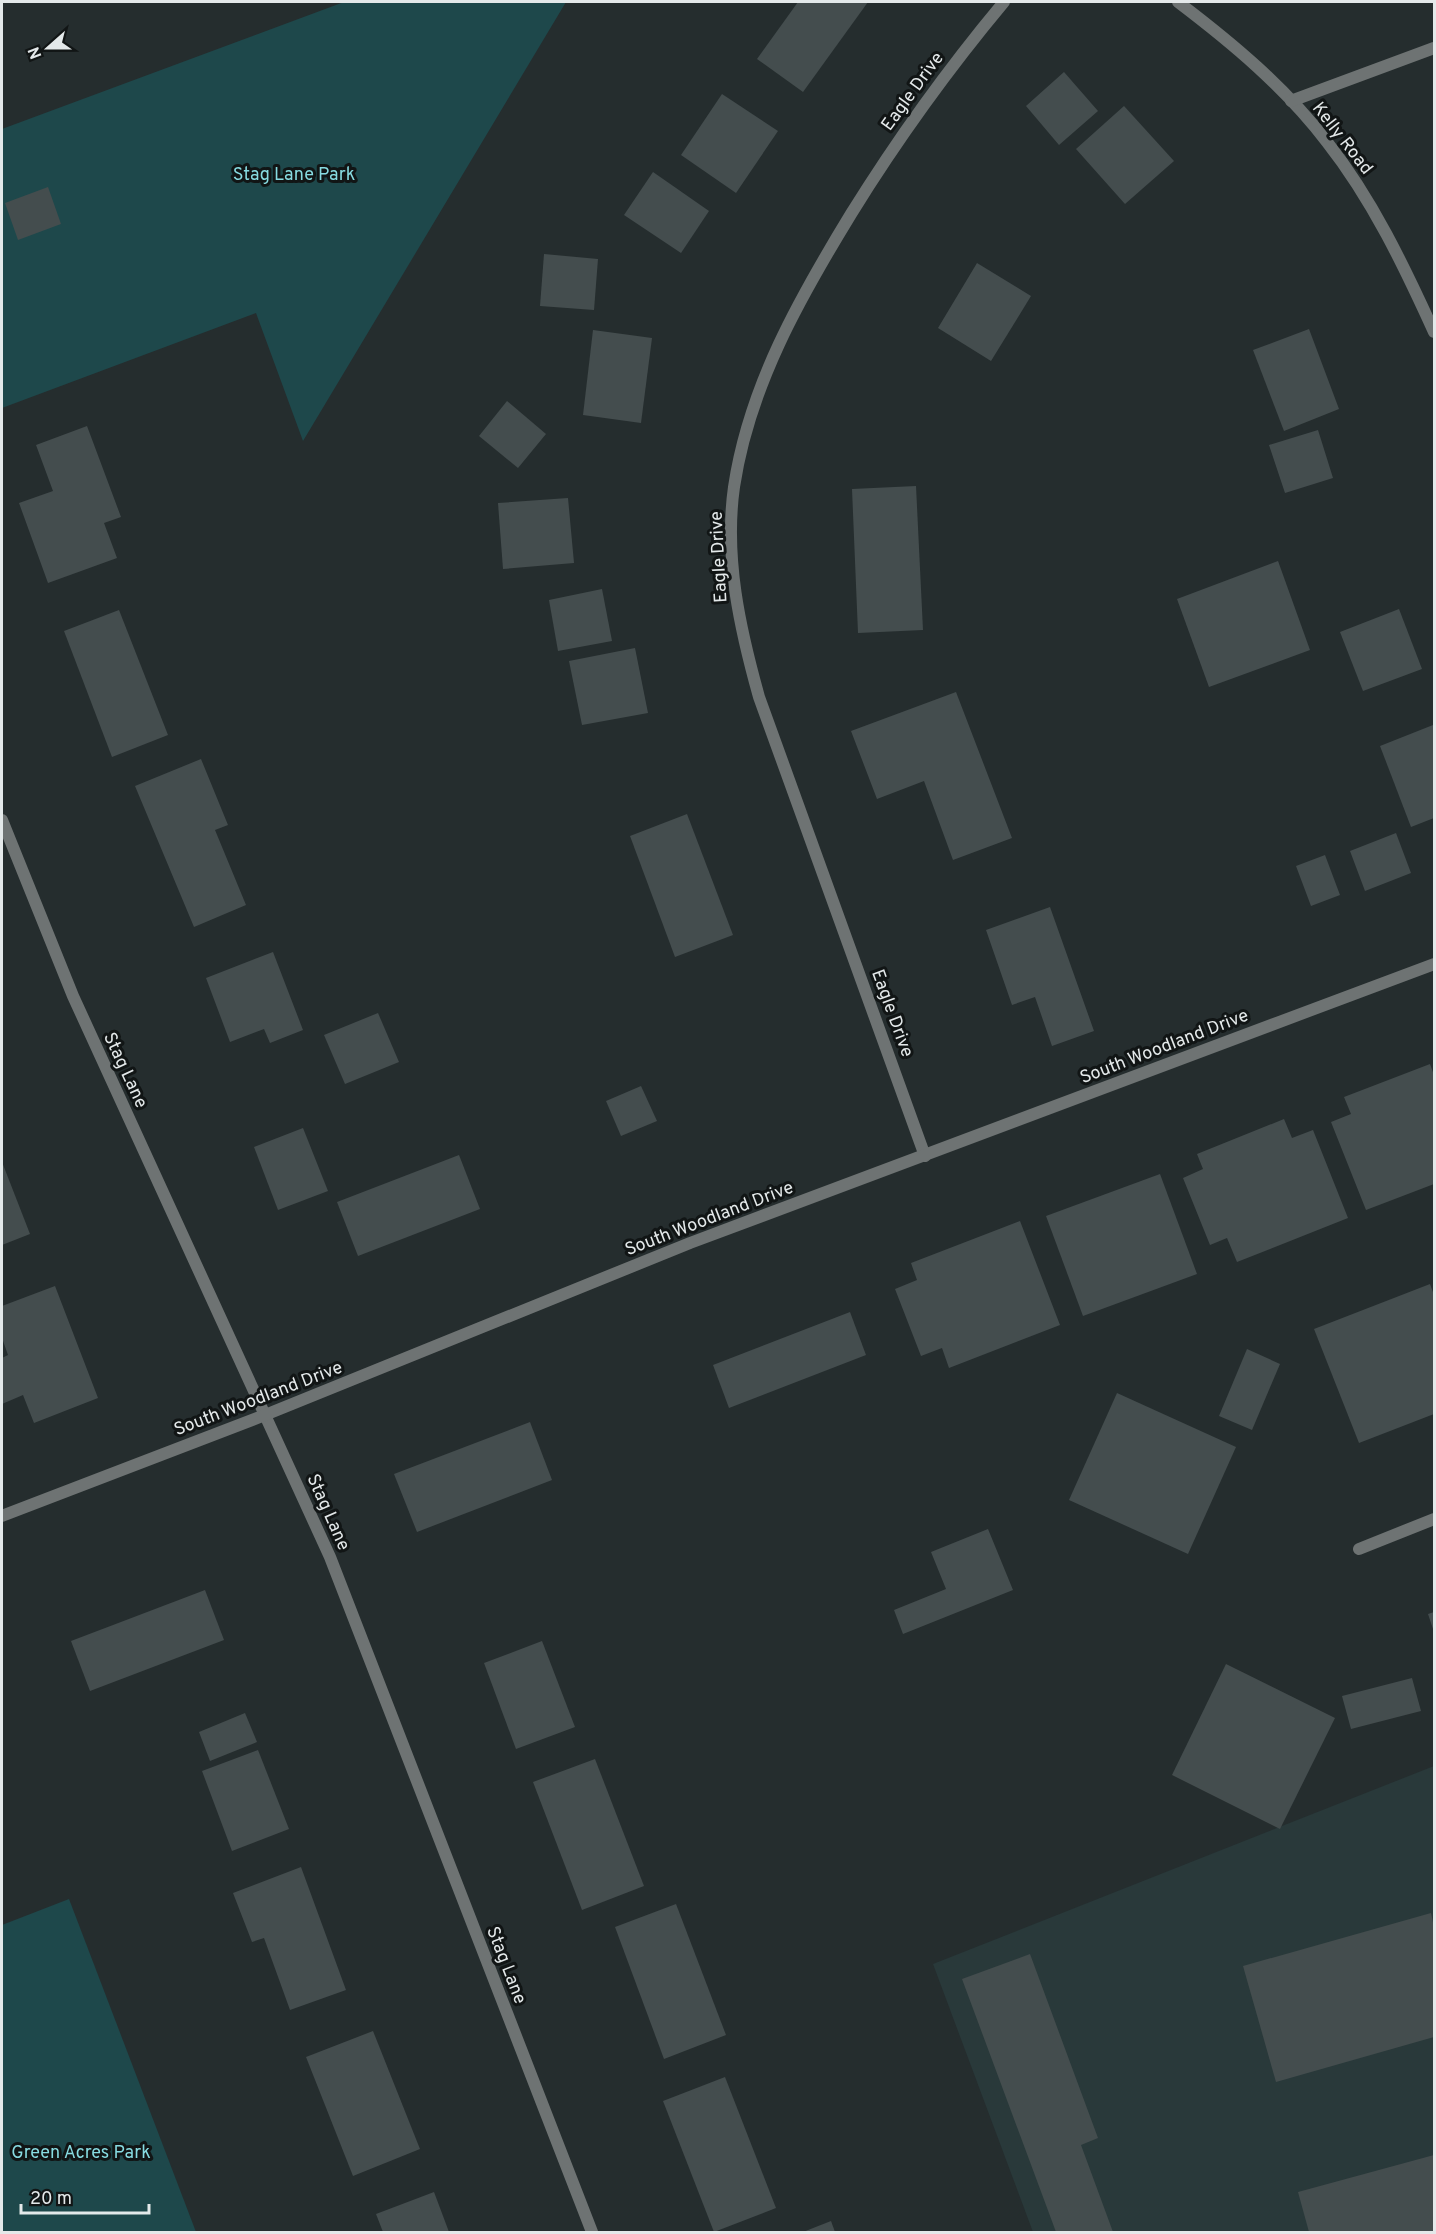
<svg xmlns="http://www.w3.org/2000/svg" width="1436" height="2234" font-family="Overpass,sans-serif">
<rect width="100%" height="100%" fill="#252d2e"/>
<path fill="#29393a" d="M1434,1766V2232H1033L933,1964Z"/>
<g fill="#1e484b">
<path d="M344,2H566L303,441L256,313L2,408V129Z"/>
<path d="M69,1899L196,2232H2V1925Z"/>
</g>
<g fill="#444d4e">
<path d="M798,2H868L803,92L757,59Z"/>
<path d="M1064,72L1098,111L1059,145L1026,106Z"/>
<path d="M722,94L778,131L736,193L681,155Z"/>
<path d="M1124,106L1174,161L1125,204L1076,149Z"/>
<path d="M653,172L709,211L681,253L624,215Z"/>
<path d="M48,187L61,224L18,240L5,203Z"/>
<path d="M544,254L598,259L594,310L540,306Z"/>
<path d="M977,263L1031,296L991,361L938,328Z"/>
<path d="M1309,329L1339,409L1284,431L1253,350Z"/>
<path d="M593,330L652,338L641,423L583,415Z"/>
<path d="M507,401L546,434L518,468L479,436Z"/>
<path d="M87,426L121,517L104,523L117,558L48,583L19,503L53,491L36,445Z"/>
<path d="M1318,430L1333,478L1285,493L1269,445Z"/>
<path d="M916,486L923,630L858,633L852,489Z"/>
<path d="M568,498L574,563L503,569L498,503Z"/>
<path d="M1278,561L1310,650L1209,687L1177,599Z"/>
<path d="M602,589L612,641L558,651L549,600Z"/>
<path d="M1399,609L1422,669L1363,691L1340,632Z"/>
<path d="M119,610L168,735L112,757L64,631Z"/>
<path d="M635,648L648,713L582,725L569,661Z"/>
<path d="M956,692L1012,838L953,860L924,781L877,799L851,731Z"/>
<path d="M1433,725L1434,818L1411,827L1380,746Z"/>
<path d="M201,759L228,825L215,830L246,905L194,927L135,786Z"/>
<path d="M687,814L733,935L675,957L630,836Z"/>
<path d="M1396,833L1411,873L1365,891L1350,851Z"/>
<path d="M1325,855L1340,895L1311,906L1296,866Z"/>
<path d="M1050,907L1094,1031L1052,1046L1035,997L1012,1005L986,930Z"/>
<path d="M273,952L303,1030L270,1043L264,1029L230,1042L206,978Z"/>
<path d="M378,1013L399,1062L345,1084L324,1035Z"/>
<path d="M1430,1064L1434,1075V1184L1366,1210L1331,1122L1351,1114L1344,1097Z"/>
<path d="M641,1086L657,1121L621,1136L606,1101Z"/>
<path d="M1284,1119L1292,1138L1313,1130L1348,1218L1237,1262L1227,1238L1210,1245L1183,1178L1203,1169L1197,1154Z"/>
<path d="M303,1128L328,1191L278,1210L254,1147Z"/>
<path d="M459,1155L480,1209L358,1256L337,1202Z"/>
<path d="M2,1162L30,1234L2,1245Z"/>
<path d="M1160,1174L1197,1274L1083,1316L1046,1216Z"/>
<path d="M1020,1221L1060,1325L949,1368L942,1348L921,1356L895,1289L917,1280L911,1263Z"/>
<path d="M1430,1284L1434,1295V1414L1359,1443L1314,1329Z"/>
<path d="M55,1286L98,1398L34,1423L23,1395L2,1404V1358L8,1355L2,1338V1306Z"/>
<path d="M850,1312L866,1355L729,1408L713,1365Z"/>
<path d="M1247,1349L1280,1364L1252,1430L1219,1416Z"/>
<path d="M1117,1393L1236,1447L1188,1554L1069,1500Z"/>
<path d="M530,1422L552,1480L417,1532L394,1474Z"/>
<path d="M988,1529L1013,1590L903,1634L894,1610L946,1589L931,1552Z"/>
<path d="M205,1590L224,1640L90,1691L71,1641Z"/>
<path d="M1434,1612V1632L1428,1614Z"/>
<path d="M542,1641L575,1727L516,1749L484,1663Z"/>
<path d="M1226,1664L1335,1718L1280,1829L1172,1775Z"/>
<path d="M1412,1678L1421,1711L1351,1729L1342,1696Z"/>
<path d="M245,1713L257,1742L210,1761L199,1732Z"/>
<path d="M258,1750L289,1829L232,1851L202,1771Z"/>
<path d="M595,1759L644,1886L582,1910L533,1782Z"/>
<path d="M301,1867L346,1990L290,2010L264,1938L252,1942L233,1893Z"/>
<path d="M676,1904L726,2035L664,2059L615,1927Z"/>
<path d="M1431,1913L1434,1927V2037L1276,2082L1243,1966Z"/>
<path d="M1030,1954L1098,2138L1081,2145L1113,2232H1056L962,1979Z"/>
<path d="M373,2031L420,2149L353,2176L306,2057Z"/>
<path d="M725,2077L776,2208L714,2232L663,2101Z"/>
<path d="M1434,2155V2232H1309L1298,2192Z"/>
<path d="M434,2192L449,2232H383L376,2214Z"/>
<path d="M831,2221L835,2232H803Z"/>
</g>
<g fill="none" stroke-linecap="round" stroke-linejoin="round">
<g stroke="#6e7373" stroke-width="12">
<path d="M1178,2C1232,43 1285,87 1327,142C1372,199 1404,266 1434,332"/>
<path d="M1291,101L1434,48"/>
<path d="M2,820L73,996L330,1557L592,2232"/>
<path d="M925,1156L759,697C740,629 724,558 734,487C749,387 799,299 851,214C897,140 948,69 1004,2"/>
<path d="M2,1516L265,1415L690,1243L1434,964"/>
<path d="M1359,1549L1434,1519"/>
</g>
</g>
<g text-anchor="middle" stroke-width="6" stroke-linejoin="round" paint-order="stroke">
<g font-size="18" fill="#e4e9ea" stroke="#111515">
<text transform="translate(912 91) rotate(-54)" y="6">Eagle Drive</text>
<text transform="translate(1343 138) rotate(52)" y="6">Kelly Road</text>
<text transform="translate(718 557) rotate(-93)" y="6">Eagle Drive</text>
<text transform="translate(893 1013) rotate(70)" y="6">Eagle Drive</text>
<text transform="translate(1164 1046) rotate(-21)" y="6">South Woodland Drive</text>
<text transform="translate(126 1070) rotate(65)" y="6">Stag Lane</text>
<text transform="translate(709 1218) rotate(-21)" y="6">South Woodland Drive</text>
<text transform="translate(258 1398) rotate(-21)" y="6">South Woodland Drive</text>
<text transform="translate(329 1512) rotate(66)" y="6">Stag Lane</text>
<text transform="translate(507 1965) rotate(69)" y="6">Stag Lane</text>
</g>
<g font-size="18" fill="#87dbe1" stroke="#111515">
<text x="294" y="180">Stag Lane Park</text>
<text x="81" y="2158">Green Acres Park</text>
</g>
</g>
<rect width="1436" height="2234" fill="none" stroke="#e4e9ea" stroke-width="6"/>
<g transform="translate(48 48) rotate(249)" stroke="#111515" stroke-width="4.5" paint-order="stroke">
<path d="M0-4.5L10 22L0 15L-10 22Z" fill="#e4e9ea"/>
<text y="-9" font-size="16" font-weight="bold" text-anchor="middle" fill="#e4e9ea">N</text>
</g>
<path d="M21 2204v9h128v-9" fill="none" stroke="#e4e9ea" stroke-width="3"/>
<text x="30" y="2204" font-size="18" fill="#e4e9ea" stroke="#111515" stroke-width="4.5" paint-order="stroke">20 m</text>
</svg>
